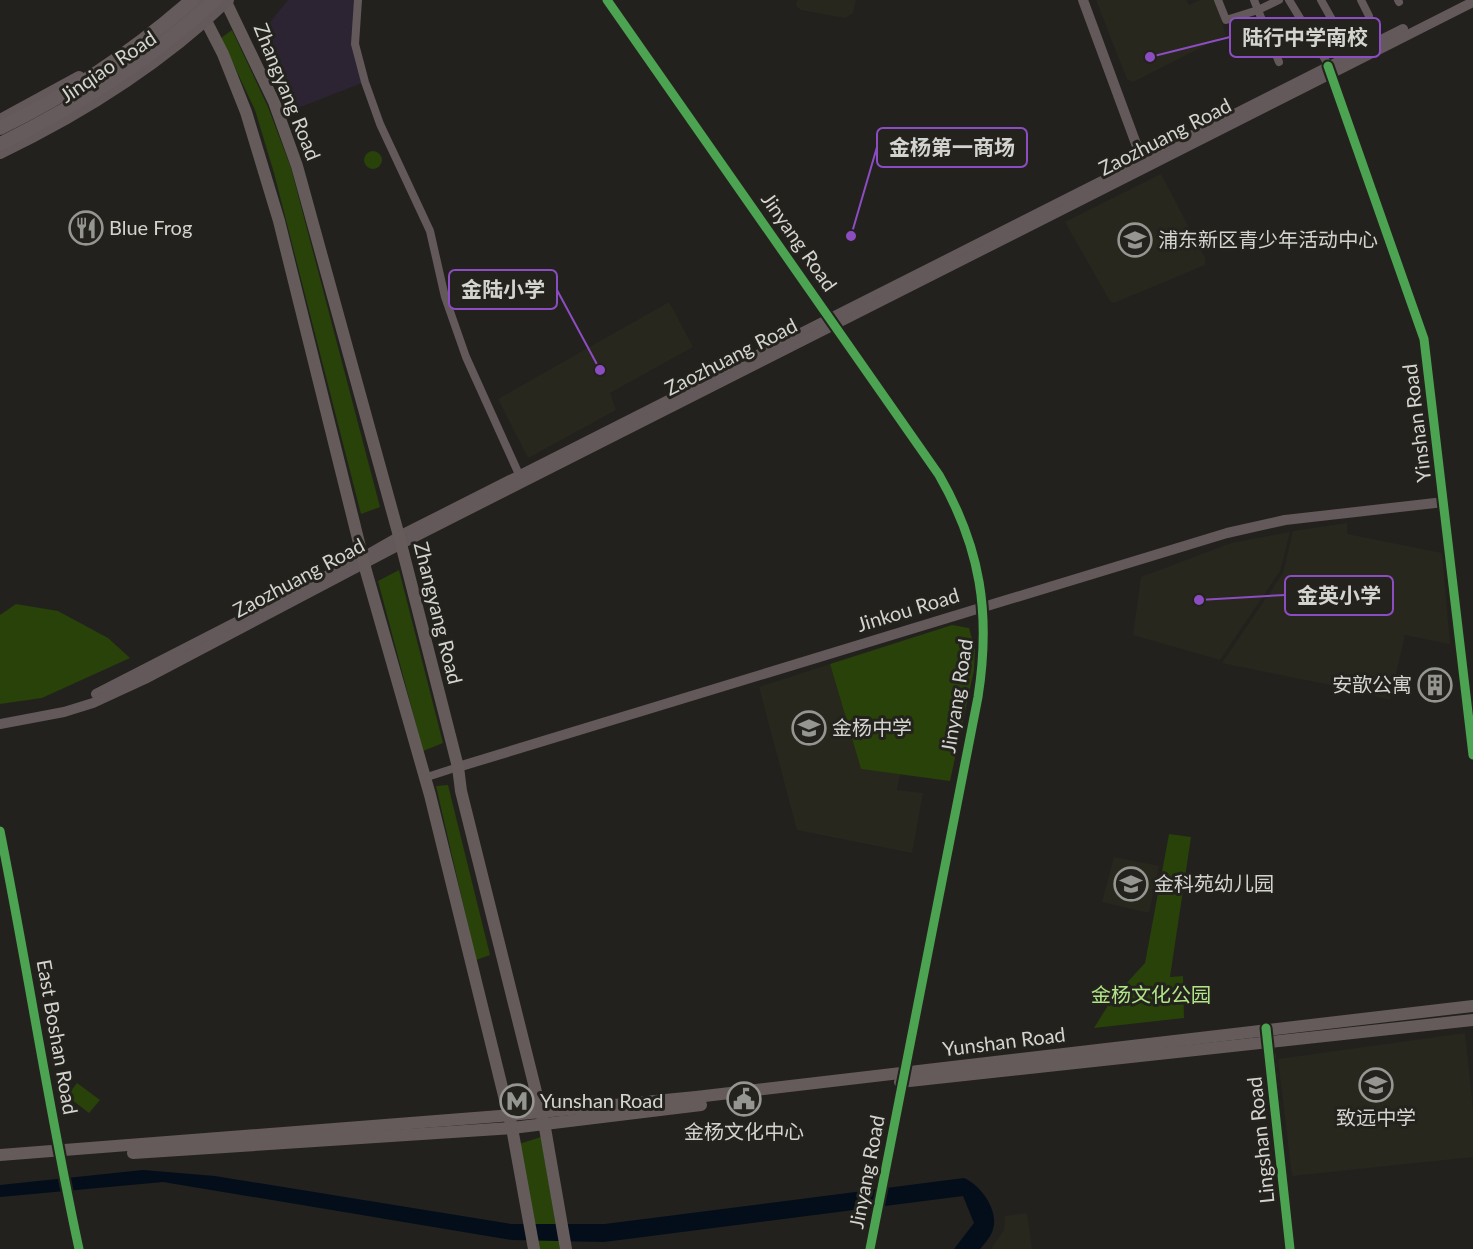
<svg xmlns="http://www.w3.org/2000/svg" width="1473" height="1249" font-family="Lato,'Noto Sans SC',sans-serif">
<rect width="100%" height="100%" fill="#22211e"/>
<path fill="#2c2432" d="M288,0H356L352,39L367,81L295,109L259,36Z"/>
<g fill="#28271d">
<path d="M797,0H856L853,13L845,18L801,10L796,6Z"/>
<path d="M1096,0H1186L1189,5L1200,0H1215L1226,35L1133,82L1127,79Z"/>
<path d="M1161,174L1205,258V265L1114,303L1110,301L1065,222Z"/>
<path d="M669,302L693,347L610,393L616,410L528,458L498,399Z"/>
<path d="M1347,523V534L1442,553L1450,644L1405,635L1390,700L1340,687L1222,663L1283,573L1293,531Z"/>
<path d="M1290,532L1280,571L1220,660L1133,635L1141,577L1231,543Z"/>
<path d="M830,664L861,769L900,774L897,790L923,793L912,853L797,830L759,687Z"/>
<path d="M1114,857L1159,866L1149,913L1102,902Z"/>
<path d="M1465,1033L1473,1110V1157L1292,1176L1278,1059Z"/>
<path d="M1027,1213L1032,1249H991L1004,1230L1005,1216Z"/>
</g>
<g fill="#284209">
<path d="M232,30L268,107L291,168L380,507L361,514L274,173L255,110L221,38Z"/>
<circle cx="373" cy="160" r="9"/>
<path d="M399,570L443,743L423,751L378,581Z"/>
<path d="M16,604L58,611L108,638L130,658L42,698L0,704V615Z"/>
<path d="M952,625L969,628L975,649L974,670L950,781L861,769L830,664Z"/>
<path d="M448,785L490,955L476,960L436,786Z"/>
<path d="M1169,834L1191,837L1170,977L1183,976L1184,1018L1094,1028L1112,999L1145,963Z"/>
<path d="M77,1083L100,1100L89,1113L67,1096Z"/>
<path d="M541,1137L560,1249H538L519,1144Z"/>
</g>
<path fill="#030e1a" d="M143,1170L215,1176L511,1224H605L964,1178C981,1185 999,1211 993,1229C991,1237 985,1243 980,1249H954L974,1223L963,1196L604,1242L512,1240L163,1182L0,1197V1185Z"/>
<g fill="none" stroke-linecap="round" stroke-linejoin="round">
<g stroke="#63585a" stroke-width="8">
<path d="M358,0L355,44L365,82L380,124L430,231L445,297L466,357L517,470"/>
<path d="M1218,0L1226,20L1258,10L1254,0"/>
<path d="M1279,0L1258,10L1279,62"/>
<path d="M1289,0L1326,61"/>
<path d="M1321,0L1340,34"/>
<path d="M1361,0L1369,16"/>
<path d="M1398,0L1399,2"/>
<path d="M424,778L458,767"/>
</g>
<g stroke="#63585a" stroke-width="10">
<path d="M607,0L939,475C981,548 991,614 978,697L870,1249"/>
<path d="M1083,0L1142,160"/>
<path d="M1331,74L1424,339L1473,755"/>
<path d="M96,694L363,557L405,533L1403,29"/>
<path d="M0,724L64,712L93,703L145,679L407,541L1473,2"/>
<path d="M458,767L1227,533L1285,520L1444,502"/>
<path d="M0,831C28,970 49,1111 79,1249"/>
<path d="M1269,1043L1290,1249"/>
</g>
<g stroke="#655b5b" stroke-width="12">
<path d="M225,0L274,102L297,166L399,536L458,767L461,791L545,1128L566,1249"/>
<path d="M202,13L223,54L246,112L279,221L366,571L430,795L512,1128L534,1249"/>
<path d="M900,1082L1473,1020"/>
<path d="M133,1153L512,1128L701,1105"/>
<path d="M0,1155L500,1116L696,1097L1473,1006"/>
</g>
<g stroke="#63585a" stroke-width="12">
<path d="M109,77L193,10L201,0"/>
<path d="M0,120L79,77"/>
<path d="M0,153C84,113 161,64 228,0"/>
</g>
<path stroke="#665b5c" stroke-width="14" d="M0,128C70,94 134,51 192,0"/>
<path stroke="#665b5c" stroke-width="14" d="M0,144C79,105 151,60 215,0"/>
<defs>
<g id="cycleway">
<path d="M607,0L939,475C981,548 991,614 978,697L870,1249"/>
<path d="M1328,66L1424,339L1473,755"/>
<path d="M0,831C28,970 49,1111 79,1249"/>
<path d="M1266,1028L1290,1249"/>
</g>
</defs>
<use href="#cycleway" stroke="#23221d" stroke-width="13"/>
<use href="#cycleway" stroke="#4ca352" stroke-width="9"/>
</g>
<defs>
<symbol id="restaurant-ring" viewBox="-11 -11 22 22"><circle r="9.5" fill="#23221d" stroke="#959591" stroke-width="1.5"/><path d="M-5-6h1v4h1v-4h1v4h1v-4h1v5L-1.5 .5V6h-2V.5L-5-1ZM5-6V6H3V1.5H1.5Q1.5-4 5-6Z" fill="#959591"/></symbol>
<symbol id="school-ring" viewBox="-11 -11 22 22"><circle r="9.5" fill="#23221d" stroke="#959591" stroke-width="1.5"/><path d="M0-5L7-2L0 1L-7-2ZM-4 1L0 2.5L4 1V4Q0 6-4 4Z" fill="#959591"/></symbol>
<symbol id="building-ring" viewBox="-11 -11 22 22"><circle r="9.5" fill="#23221d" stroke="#959591" stroke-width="1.5"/><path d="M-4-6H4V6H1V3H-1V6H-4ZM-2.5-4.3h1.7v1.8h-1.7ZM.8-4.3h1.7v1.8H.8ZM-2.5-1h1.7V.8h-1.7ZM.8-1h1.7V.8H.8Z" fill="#959591"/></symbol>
<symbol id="civic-ring" viewBox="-11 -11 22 22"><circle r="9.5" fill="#23221d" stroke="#959591" stroke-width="1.5"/><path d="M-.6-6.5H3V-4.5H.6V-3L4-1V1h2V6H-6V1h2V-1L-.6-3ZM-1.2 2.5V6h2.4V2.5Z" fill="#959591"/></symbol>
<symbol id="metro-ring" viewBox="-11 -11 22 22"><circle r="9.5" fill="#23221d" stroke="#959591" stroke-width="1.5"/><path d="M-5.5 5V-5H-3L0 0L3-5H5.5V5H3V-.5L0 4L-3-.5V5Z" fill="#959591"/></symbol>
</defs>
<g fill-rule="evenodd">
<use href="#restaurant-ring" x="67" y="209" width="38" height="38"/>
<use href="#school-ring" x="1116" y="221" width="38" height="38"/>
<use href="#building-ring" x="1416" y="666" width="38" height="38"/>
<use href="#school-ring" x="790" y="709" width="38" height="38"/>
<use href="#school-ring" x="1112" y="865" width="38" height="38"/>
<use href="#school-ring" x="1357" y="1066" width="38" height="38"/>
<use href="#civic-ring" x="725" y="1080" width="38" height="38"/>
<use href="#metro-ring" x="498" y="1082" width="38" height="38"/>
</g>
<g text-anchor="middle" stroke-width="6" stroke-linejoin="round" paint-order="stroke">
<g font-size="20" fill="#d3d3cf" stroke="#23221d">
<text transform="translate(108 67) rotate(-34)" y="7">Jinqiao Road</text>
<text transform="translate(287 92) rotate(68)" y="7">Zhangyang Road</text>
<text transform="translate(1165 137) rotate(-27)" y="7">Zaozhuang Road</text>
<text transform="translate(799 242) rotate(55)" y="7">Jinyang Road</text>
<text transform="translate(731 357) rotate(-27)" y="7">Zaozhuang Road</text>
<text transform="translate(1417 423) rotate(-97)" y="7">Yinshan Road</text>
<text transform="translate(299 578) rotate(-28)" y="7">Zaozhuang Road</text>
<text transform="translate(908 610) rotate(-17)" y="7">Jinkou Road</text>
<text transform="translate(438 613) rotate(76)" y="7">Zhangyang Road</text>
<text transform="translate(957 696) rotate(-81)" y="7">Jinyang Road</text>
<text transform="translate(57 1037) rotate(80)" y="7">East Boshan Road</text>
<text transform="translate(1004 1042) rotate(-7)" y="7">Yunshan Road</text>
<text transform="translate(1261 1140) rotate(-96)" y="7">Lingshan Road</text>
<text transform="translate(867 1172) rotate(-79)" y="7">Jinyang Road</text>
</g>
<g font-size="20" fill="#d3d3cf" stroke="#23221d" text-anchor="start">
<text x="109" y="235">Blue Frog</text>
<text x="1158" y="247">浦东新区青少年活动中心</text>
<text x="1412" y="692" text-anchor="end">安歆公寓</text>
<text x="832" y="735">金杨中学</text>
<text x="1154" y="891">金科苑幼儿园</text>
<text x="540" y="1108">Yunshan Road</text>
<text x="1376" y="1125" text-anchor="middle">致远中学</text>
<text x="744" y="1139" text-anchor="middle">金杨文化中心</text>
</g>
<g font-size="20" fill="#b1e587" stroke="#23221d">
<text x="1151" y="1002">金杨文化公园</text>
</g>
</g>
<path fill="none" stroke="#8d4dc2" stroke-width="2" d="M1150 57L1230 37M851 236L877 147M600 370L557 290M1199 600L1285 595"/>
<g fill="#8d4dc2" stroke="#23221d" stroke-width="2">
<circle cx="1150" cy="57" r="6"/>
<circle cx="851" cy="236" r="6"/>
<circle cx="600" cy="370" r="6"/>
<circle cx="1199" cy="600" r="6"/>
</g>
<g fill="#23221d" stroke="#8d4dc2" stroke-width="2">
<rect x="1230" y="18" width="150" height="39" rx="6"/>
<rect x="877" y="128" width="150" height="39" rx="6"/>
<rect x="449" y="270" width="108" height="39" rx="6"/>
<rect x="1285" y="576" width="108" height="39" rx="6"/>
</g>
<g font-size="21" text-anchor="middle" font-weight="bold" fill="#d3d3cf">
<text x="1305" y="45">陆行中学南校</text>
<text x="952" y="155">金杨第一商场</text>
<text x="503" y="297">金陆小学</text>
<text x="1339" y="603">金英小学</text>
</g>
</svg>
